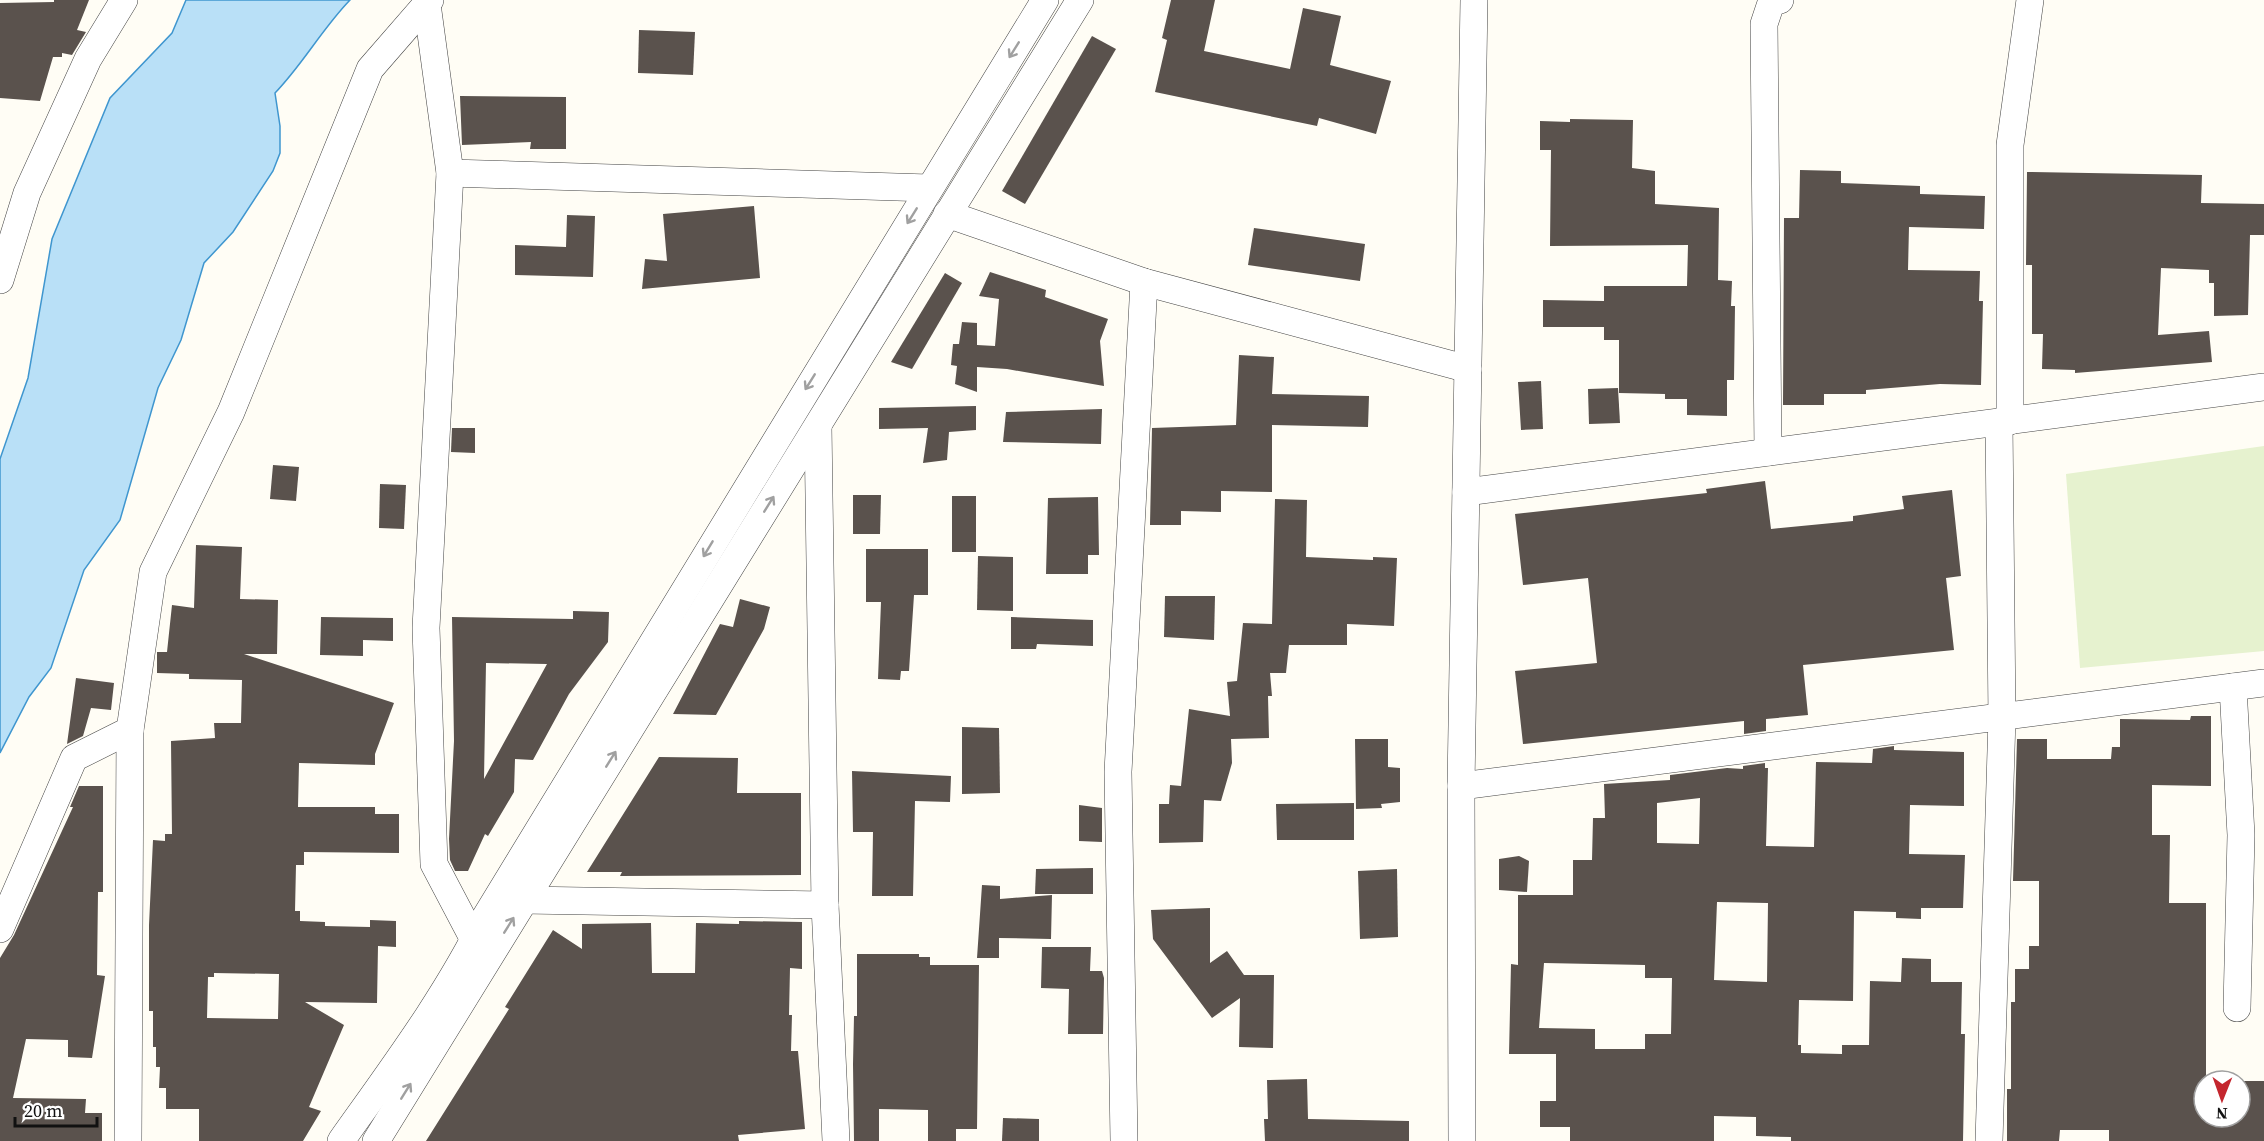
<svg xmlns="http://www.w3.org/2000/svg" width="2264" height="1141" font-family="'Source Serif 4',serif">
<rect width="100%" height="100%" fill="#fffdf5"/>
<path fill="#e6f2cf" d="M2264,446V651L2080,668L2066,474Z"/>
<path fill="#b9e0f7" stroke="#3f96cf" stroke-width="1.5" d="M186,0H350C322,29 303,64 275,93L280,126V153L273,171L233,232L204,263L181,340L158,388L120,520L84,570L51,668L29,697L0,753V459L28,378L52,239L110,98L172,33Z"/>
<g fill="#5a524d" fill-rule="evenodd">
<path d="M54,0H89L77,30L86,32L72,55L62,53V57H53L40,101L0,98V3L54,2Z"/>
<path d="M1171,0H1215L1204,51L1290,69L1303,8L1341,16L1330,65L1391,81L1376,134L1319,118L1317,126L1155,92L1167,40L1162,38Z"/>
<path d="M639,30L695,32L693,75L638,73Z"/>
<path d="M1092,36L1116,49L1025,204L1002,191Z"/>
<path d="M460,96L566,97V149H530L531,142L462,145Z"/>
<path d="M1570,119L1633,120L1632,168L1655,171V204L1719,208L1718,280L1732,281L1731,306H1735L1734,380H1727V416L1687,415V399H1665V394L1619,393V340H1604V327H1543V300L1604,301V286H1687L1688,245L1550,246L1551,150H1540V121L1570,122Z"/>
<path d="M1800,170L1841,171V183L1920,186V194L1985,196L1984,229L1909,227L1908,270L1980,271L1979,301H1983L1981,385L1940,384L1866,390V394H1824V405H1783L1784,218H1799Z"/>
<path d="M2027,172L2202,175L2201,203L2264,204V235H2250L2248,315L2214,316V283H2209V270L2161,268L2158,335L2209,331L2212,362L2075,373V370L2042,369L2043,334H2032V265H2026Z"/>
<path d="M754,206L760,278L642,289L645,259L667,261L663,214Z"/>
<path d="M567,215L595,216L593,277L515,275V245L566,247Z"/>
<path d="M1254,228L1365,244L1360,281L1248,265Z"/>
<path d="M990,272L1046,290L1045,297L1108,319L1100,341L1104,386L1007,369L977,367V392L955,384L957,366L951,365L953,344H959L962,322L977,323V345L995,346L999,299L979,296Z"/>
<path d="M945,273L962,283L912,369L891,362Z"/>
<path d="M1239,355L1274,357L1272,394L1369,396L1368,427L1272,425V492L1221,491V512L1181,511V525H1150L1152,428L1236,425Z"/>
<path d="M1541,381L1543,429L1521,430L1518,382Z"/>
<path d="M1618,388L1620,423L1589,424L1588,389Z"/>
<path d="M976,406V430L949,432L947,460L923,463L928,428L879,429V408Z"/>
<path d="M1102,409L1101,444L1003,442L1006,412Z"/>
<path d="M452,428H475V453L451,452Z"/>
<path d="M273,465L299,467L296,501L270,499Z"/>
<path d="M1765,481L1771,529L1853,521V516L1904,509L1902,496L1952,490L1961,576L1946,578L1954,650L1803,665L1808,715L1766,719V731L1744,734V721L1523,744L1515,671L1597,663L1588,578L1523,585L1515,514L1707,493L1706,489Z"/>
<path d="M380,484L406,485L404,529L379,528Z"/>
<path d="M853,495H881L880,534H853Z"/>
<rect x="952" y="496" width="24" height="56"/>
<path d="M1098,497L1099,555H1088V574H1046L1048,498Z"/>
<path d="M1275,499L1307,500L1306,557L1373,560V557L1397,558L1394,626L1347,624V645H1289L1286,673H1270L1272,696H1268L1269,738L1231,739L1232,763L1221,801L1204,800L1203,842L1159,843V804H1169L1170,785L1181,786L1189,709L1230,716L1227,682L1237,681L1243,623L1272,624Z"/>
<path d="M196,545L242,547L240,599L278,600L277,654H244L394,703L375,754V765L299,763L298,807H375V814H399V853L304,852V865H296L295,911H300V921L325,922V926L370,927V920L396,921V947L378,946L377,1003L305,1002L344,1025L309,1107L321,1111L303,1141H199V1109H166V1088H159L160,1067H156V1047H153V1011H149V925L153,840L165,841V834H172L171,741L215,738L214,723H241L242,680L189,679V674L157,673V652H167L172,605L194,608ZM214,973L279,974L278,1019L207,1018L208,977H214Z"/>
<path d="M866,549H928V595H914L909,671H901L900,680L878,679L881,602H866Z"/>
<path d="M978,556L1013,557V611L977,610Z"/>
<path d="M1165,596H1215L1214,640L1164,637Z"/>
<path d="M740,599L770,607L764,629L716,715L673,714L720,624L733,627Z"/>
<path d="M573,611L609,612L608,642L569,694L533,760L515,759L514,792L488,836L485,834L468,871H455L450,860L449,839L454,741L452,617L573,619ZM486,663L547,664L484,779Z"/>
<path d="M321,617L393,618V641L363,640V656L320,655Z"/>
<path d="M1011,617L1093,620V646L1037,644L1036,649H1011Z"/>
<path d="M76,678L114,683L111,710L91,708L83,736L67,744Z"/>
<path d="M2191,716H2211V786L2152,785V835H2170L2169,903H2206V1081H2264V1141H2109V1130H2060L2059,1141H2007V1089H2011V1002H2015V969H2029V946H2039V881H2013L2017,739H2047V759H2111L2112,747H2120V719L2190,720ZM2204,1081H2240V1117H2204Z"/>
<path d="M962,727L999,728L1000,793L962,794Z"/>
<path d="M1355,739H1388V767L1400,768V802L1381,804L1382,808L1356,809Z"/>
<path d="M1894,746V750L1964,752V806L1910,805L1909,854L1965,855L1963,908H1921V919L1896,918V912L1854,911L1853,1001L1799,1000L1798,1045H1801V1053L1842,1054V1045H1869L1870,981L1901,982L1902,958L1931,959V982H1962L1961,1034H1965L1963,1141H1791V1137L1756,1136V1117L1714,1116V1141H1570V1127H1540V1101H1556V1054H1509L1511,964L1518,965V895H1573V860H1592L1593,818H1605L1604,784L1670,780V775L1727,768L1743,769V766L1765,763V768H1768L1766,846L1814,847L1816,762L1872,763L1873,749ZM1700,798L1699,844L1657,843V803ZM1717,902L1768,903L1767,982L1714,980ZM1544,963L1645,965V978H1672L1671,1034H1645V1049H1595V1029L1539,1028Z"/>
<path d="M659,757L738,758L737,793H801V875L620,876L622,872H587Z"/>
<path d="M852,771L951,776L950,802L915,801L913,896H872L873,832H853Z"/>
<path d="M79,786H103V892H98L97,975L105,976L92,1058L68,1057V1040L26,1039L13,1098L86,1099L85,1113H102V1141H0V958L14,935L73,807H70Z"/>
<path d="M1354,803V840H1277L1276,804Z"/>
<path d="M1079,805L1102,808V842L1079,841Z"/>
<path d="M1519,856L1529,861L1527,892L1499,890V859Z"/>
<path d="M1093,868V894H1035L1036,869Z"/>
<path d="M1397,869L1398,937L1360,939L1358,871Z"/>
<path d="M982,885L1000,886V899L1052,895L1051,939L999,938V958H977Z"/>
<path d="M1210,908V963L1227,951L1244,975H1274L1273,1048L1239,1047L1240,998L1212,1018L1153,939L1151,910Z"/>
<path d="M739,921L802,922V969L790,968L789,1015H792L791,1051H798L805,1129L738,1135L739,1141H426L509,1009L505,1007L553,930L582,949V924L651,923L652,973H695L696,923L739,924Z"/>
<path d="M1042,947H1091L1090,971H1102L1104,978L1103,1034H1068L1069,989L1041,988Z"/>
<path d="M857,954H919V957H930V965H979L977,1129H956V1141H928V1110L879,1109V1141H854L853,1064L854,1016H857Z"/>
<path d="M1307,1079L1308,1119L1409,1121V1141H1265L1264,1119H1268L1267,1080Z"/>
<path d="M1003,1118L1039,1119V1141H1002Z"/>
</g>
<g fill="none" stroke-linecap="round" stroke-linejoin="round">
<defs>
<g id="minor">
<path d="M427,4L450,173L426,628L434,864L474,940"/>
<path d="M450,173L929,188"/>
<path d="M947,214L1144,282L1468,369"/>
<path d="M0,280L27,193L88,59L124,0"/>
<path d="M2010,421V145L2030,0"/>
<path d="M818,426L825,905L836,1141"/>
<path d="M1768,452L1764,24L1771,3L1780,0"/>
<path d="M1466,492L2264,387"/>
<path d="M2233,687L2241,835L2237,1008"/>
<path d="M1461,786L2264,683"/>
<path d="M524,900L825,905"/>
<path d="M0,929L74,758L130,730L153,572L231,412L370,69L430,0"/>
<path d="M128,1141L130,730"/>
<path d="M341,1141C392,1069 447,996 486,916L1045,0"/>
<path d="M376,1141L1080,0"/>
<path d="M1124,1141L1118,772L1144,282"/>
<path d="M1462,1141L1461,786L1474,0"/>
<path d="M1989,1141L2002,718L1999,423"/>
</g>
</defs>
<use href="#minor" stroke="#444" stroke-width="28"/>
<use href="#minor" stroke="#fff" stroke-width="27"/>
</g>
<defs><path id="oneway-shaft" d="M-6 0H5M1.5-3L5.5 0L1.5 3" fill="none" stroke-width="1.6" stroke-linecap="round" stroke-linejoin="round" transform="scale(1.5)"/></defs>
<g stroke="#a0a0a0">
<use href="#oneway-shaft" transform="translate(1014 50) rotate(122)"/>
<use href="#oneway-shaft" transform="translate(912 216) rotate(122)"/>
<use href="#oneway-shaft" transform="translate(810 382) rotate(122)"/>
<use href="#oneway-shaft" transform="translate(769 504) rotate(-58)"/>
<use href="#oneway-shaft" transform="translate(708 549) rotate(121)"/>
<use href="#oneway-shaft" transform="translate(611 759) rotate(-58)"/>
<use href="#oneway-shaft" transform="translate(509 925) rotate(-58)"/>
<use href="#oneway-shaft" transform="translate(406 1091) rotate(-58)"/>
</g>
<g transform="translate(2222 1099) rotate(181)"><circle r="28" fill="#ffffff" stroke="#a0a0a0" stroke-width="1.5"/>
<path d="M0-4.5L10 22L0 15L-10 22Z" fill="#c4262e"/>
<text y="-9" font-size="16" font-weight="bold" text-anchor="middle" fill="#111111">N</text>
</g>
<path d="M15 1117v9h82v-9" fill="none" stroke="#111111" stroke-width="3"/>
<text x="24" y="1117" font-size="18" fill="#111111" stroke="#ffffff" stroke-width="4.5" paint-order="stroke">20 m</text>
</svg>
